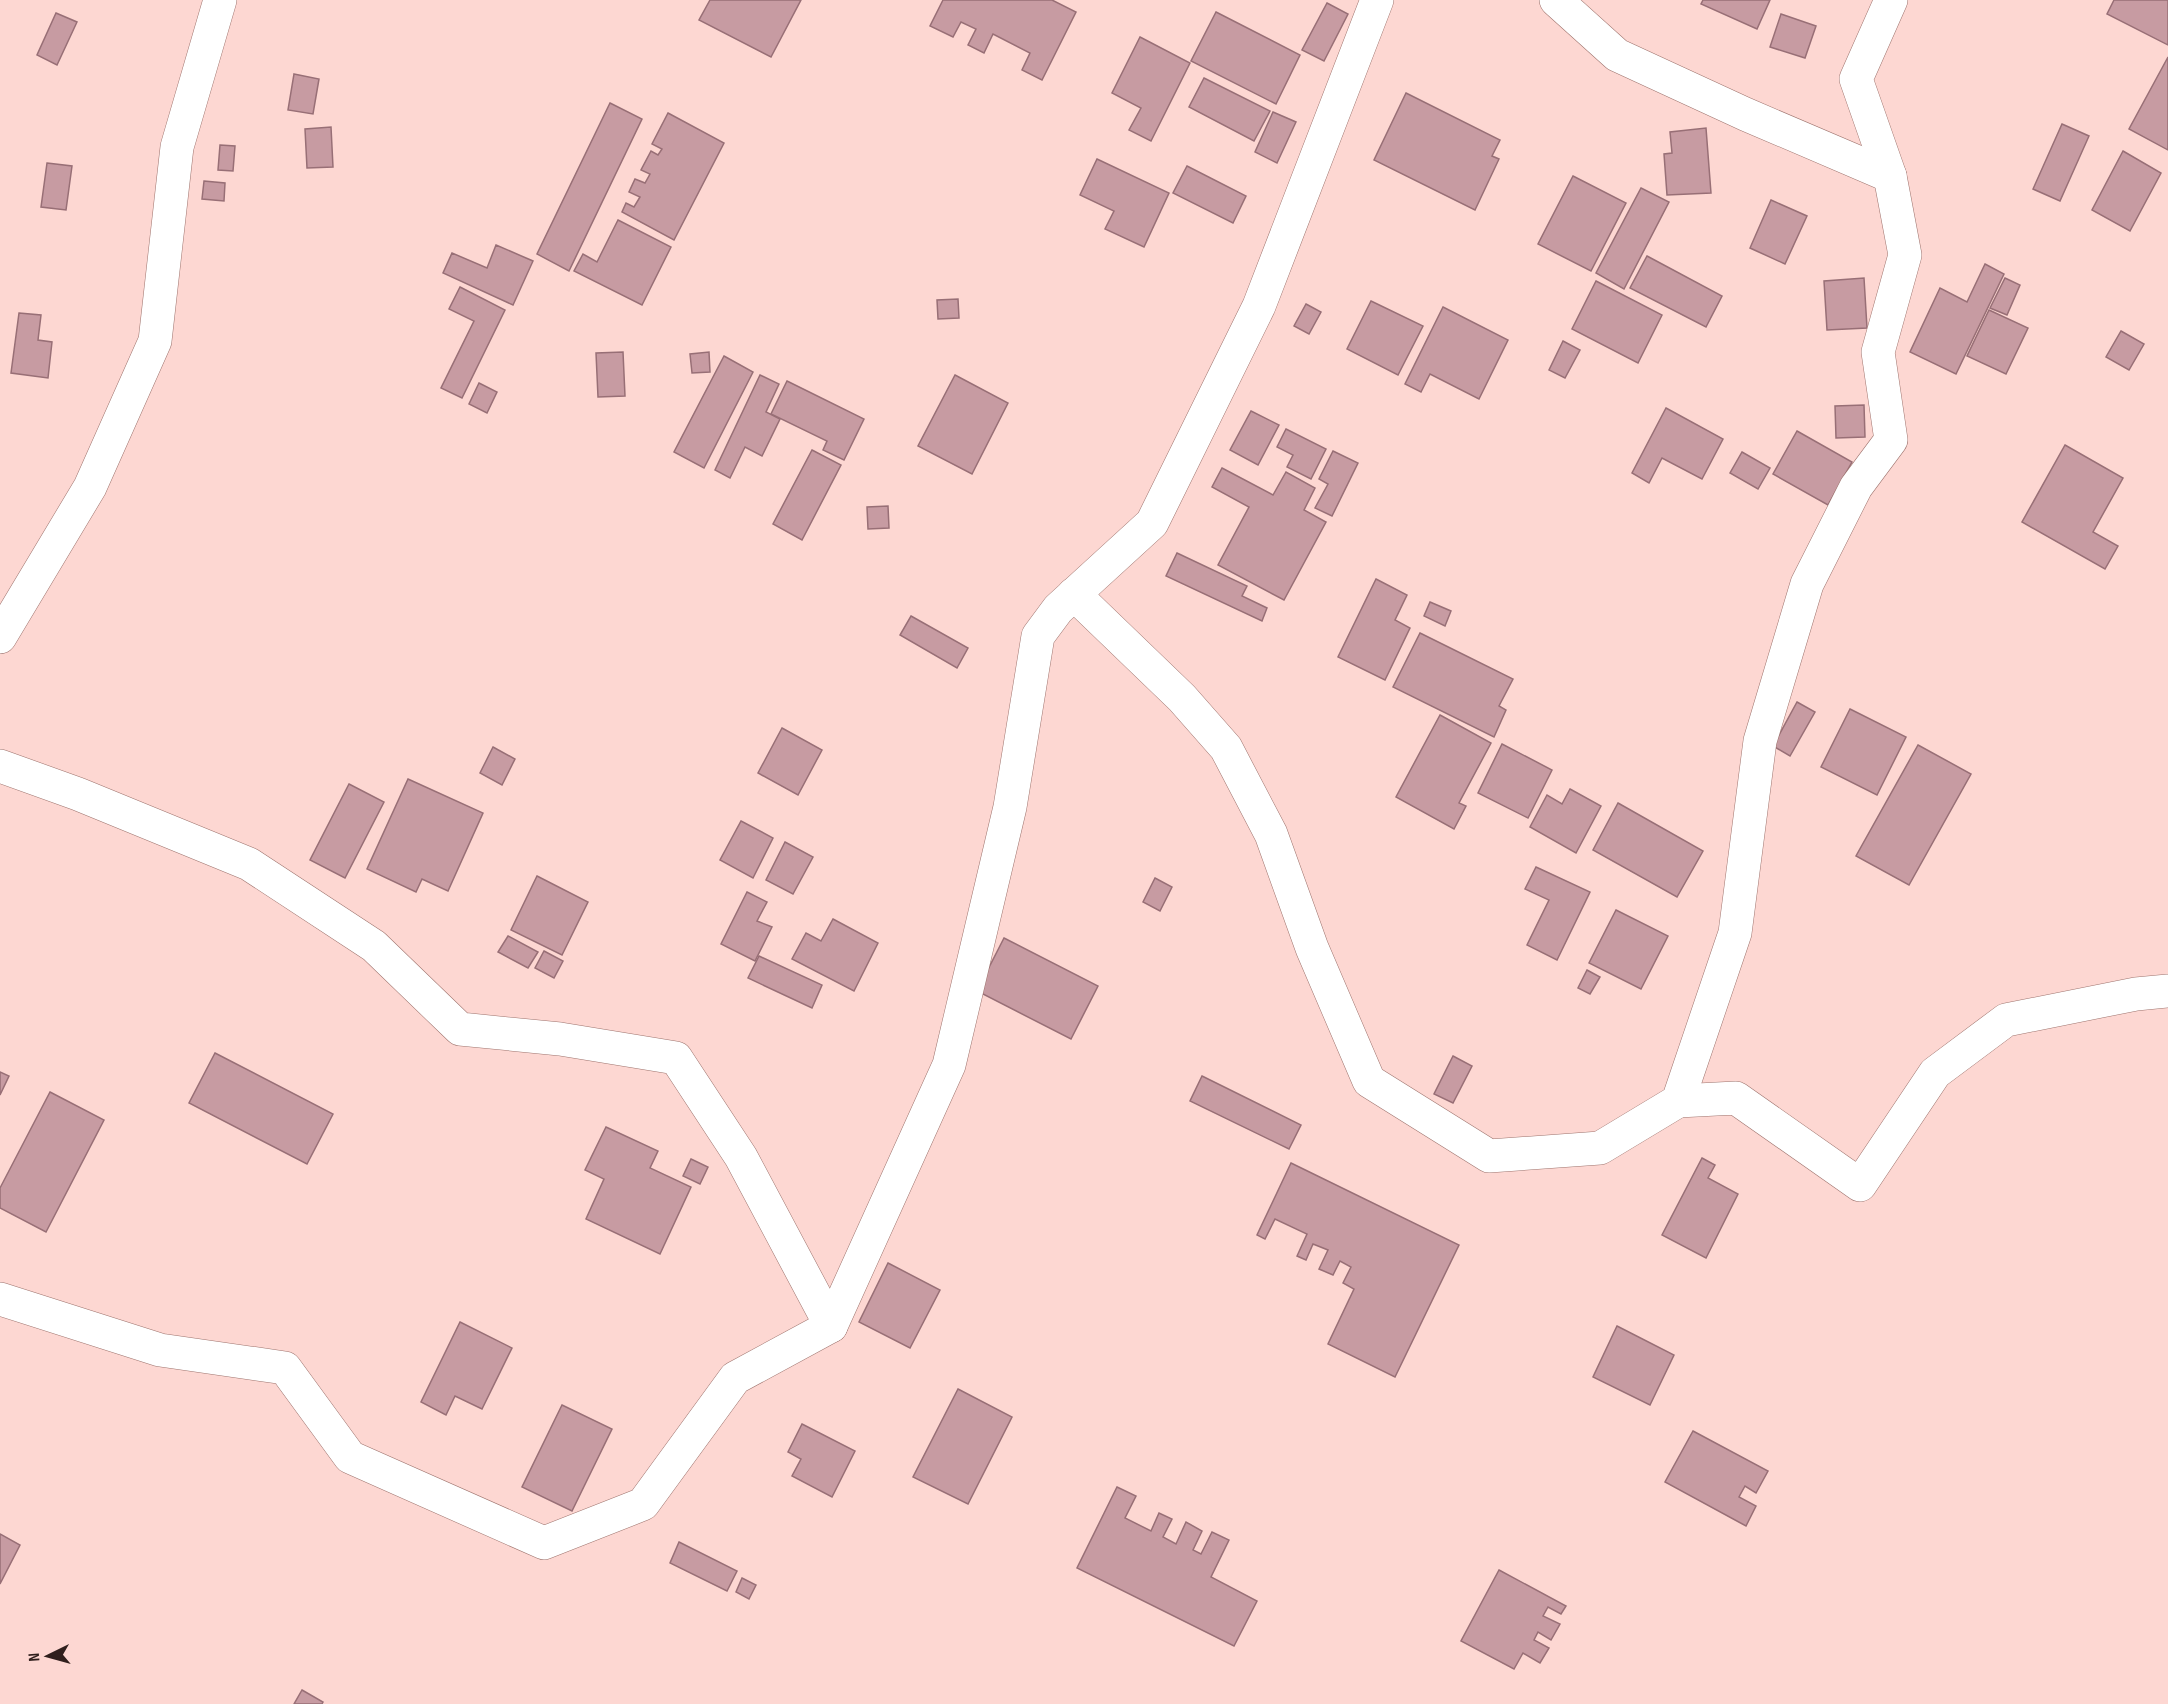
<svg xmlns="http://www.w3.org/2000/svg" width="2168" height="1704" font-family="'Sofia Sans Condensed',sans-serif">
<rect width="100%" height="100%" fill="#fdd7d2"/>
<g fill="#c79ba2" stroke="#986f76" stroke-width="1.5">
<path d="M710,0H801L771,57L699,20Z"/>
<path d="M943,0H1052L1076,12L1042,80L1022,70L1030,53L993,34L984,53L968,45L976,29L961,22L953,37L930,26Z"/>
<path d="M1703,0H1770L1757,29L1701,4Z"/>
<path d="M2114,0H2168V45L2107,14Z"/>
<path d="M1327,3L1348,14L1324,61L1302,50Z"/>
<path d="M1216,12L1300,55L1276,104L1191,61Z"/>
<path d="M56,13L77,22L57,65L37,55Z"/>
<path d="M1781,14L1816,26L1805,58L1770,47Z"/>
<path d="M1140,37L1190,63L1151,141L1129,130L1141,108L1112,93Z"/>
<path d="M2168,57V150L2129,129Z"/>
<path d="M294,74L319,79L313,114L288,110Z"/>
<path d="M1204,78L1270,111L1254,141L1189,107Z"/>
<path d="M1406,93L1500,140L1492,156L1499,159L1475,210L1374,160Z"/>
<path d="M610,103L642,119L569,271L537,254Z"/>
<path d="M1273,112L1296,122L1277,163L1255,152Z"/>
<path d="M668,113L724,143L674,240L622,212L626,203L634,207L640,197L629,192L635,179L645,183L650,174L641,170L651,151L658,155L662,149L652,144Z"/>
<path d="M2062,124L2089,136L2060,201L2033,189Z"/>
<path d="M331,127L333,167L307,168L305,129Z"/>
<path d="M1706,128L1711,193L1667,195L1664,154L1672,153L1670,132Z"/>
<path d="M220,145L235,146L233,171L218,170Z"/>
<path d="M2123,151L2161,173L2130,231L2092,210Z"/>
<path d="M1097,159L1169,193L1144,247L1105,229L1114,211L1080,195Z"/>
<path d="M47,163L72,166L66,210L41,207Z"/>
<path d="M1187,166L1246,196L1233,223L1173,193Z"/>
<path d="M1573,176L1626,203L1591,271L1538,244Z"/>
<path d="M204,181L225,183L224,201L202,199Z"/>
<path d="M1641,188L1669,202L1624,289L1596,273Z"/>
<path d="M1771,200L1807,216L1785,264L1750,248Z"/>
<path d="M618,220L671,247L642,305L574,271L583,254L597,262Z"/>
<path d="M496,245L533,261L513,305L443,273L452,253L487,268Z"/>
<path d="M1647,256L1722,296L1706,327L1630,288Z"/>
<path d="M1985,264L2004,274L1956,374L1910,352L1940,288L1967,302Z"/>
<path d="M1864,278L1867,328L1827,330L1824,281Z"/>
<path d="M2005,278L2020,285L2007,315L1990,308Z"/>
<path d="M1596,281L1662,315L1638,363L1572,329Z"/>
<path d="M460,287L505,310L462,398L441,388L474,321L449,309Z"/>
<path d="M958,299L959,318L938,319L937,300Z"/>
<path d="M1371,301L1423,326L1398,375L1347,349Z"/>
<path d="M1306,304L1321,312L1309,334L1294,326Z"/>
<path d="M1443,307L1508,340L1479,399L1430,374L1421,392L1405,384Z"/>
<path d="M1989,310L2028,328L2006,374L1967,356Z"/>
<path d="M19,313L41,315L38,340L52,342L48,378L11,373Z"/>
<path d="M2121,331L2144,344L2129,370L2106,357Z"/>
<path d="M1563,341L1580,350L1565,378L1549,370Z"/>
<path d="M623,352L625,396L598,397L596,353Z"/>
<path d="M709,352L710,372L692,373L690,354Z"/>
<path d="M724,356L753,372L704,468L674,452Z"/>
<path d="M760,375L779,384L766,412L780,419L762,456L745,447L730,478L715,470Z"/>
<path d="M955,375L1008,403L972,474L918,446Z"/>
<path d="M787,381L864,419L844,460L823,450L827,441L771,414Z"/>
<path d="M479,383L497,392L487,413L469,404Z"/>
<path d="M1864,405L1865,437L1836,438L1835,406Z"/>
<path d="M1666,408L1723,439L1702,479L1662,458L1649,483L1632,473Z"/>
<path d="M1251,411L1279,425L1258,465L1230,450Z"/>
<path d="M1286,429L1326,449L1311,479L1287,467L1293,455L1277,447Z"/>
<path d="M1797,431L1852,462L1828,505L1773,474Z"/>
<path d="M2065,445L2123,478L2093,532L2118,546L2105,569L2022,522Z"/>
<path d="M812,450L841,465L802,540L773,524Z"/>
<path d="M1333,451L1358,463L1332,516L1315,508L1328,484L1319,479Z"/>
<path d="M1742,452L1770,468L1758,489L1730,473Z"/>
<path d="M1222,468L1273,495L1286,472L1315,488L1304,510L1326,522L1284,600L1218,565L1249,507L1212,487Z"/>
<path d="M888,506L889,528L868,529L867,507Z"/>
<path d="M1177,553L1247,586L1242,596L1267,608L1262,621L1166,576Z"/>
<path d="M1376,579L1407,595L1395,620L1410,628L1385,680L1338,657Z"/>
<path d="M1430,602L1451,611L1445,626L1424,616Z"/>
<path d="M911,616L968,648L957,668L900,635Z"/>
<path d="M1420,633L1513,679L1499,706L1506,710L1494,737L1393,687Z"/>
<path d="M1797,702L1815,712L1790,756L1773,746Z"/>
<path d="M1850,709L1906,737L1877,795L1821,767Z"/>
<path d="M1440,715L1491,743L1459,803L1466,806L1454,829L1396,797Z"/>
<path d="M782,728L822,750L798,795L758,773Z"/>
<path d="M1502,744L1552,770L1528,818L1478,793Z"/>
<path d="M1918,745L1971,774L1909,885L1856,856Z"/>
<path d="M493,747L515,759L502,785L480,773Z"/>
<path d="M408,779L483,813L448,891L422,879L416,892L367,869Z"/>
<path d="M349,784L384,802L345,878L310,860Z"/>
<path d="M1570,789L1601,806L1576,853L1530,827L1547,795L1562,804Z"/>
<path d="M1618,803L1703,851L1677,897L1593,850Z"/>
<path d="M741,821L773,838L753,878L720,860Z"/>
<path d="M785,842L813,857L793,894L766,880Z"/>
<path d="M1536,867L1590,892L1557,960L1527,945L1549,900L1525,889Z"/>
<path d="M537,876L588,902L562,955L511,930Z"/>
<path d="M1155,878L1172,887L1160,911L1143,902Z"/>
<path d="M747,892L767,902L757,921L772,927L755,961L721,944Z"/>
<path d="M1616,910L1668,936L1641,989L1589,963Z"/>
<path d="M833,919L878,943L854,991L792,959L806,933L821,941Z"/>
<path d="M508,936L538,952L528,968L498,952Z"/>
<path d="M1004,938L1098,986L1071,1039L977,991Z"/>
<path d="M544,951L563,961L554,978L535,968Z"/>
<path d="M759,956L822,985L812,1008L748,978Z"/>
<path d="M1587,970L1600,977L1590,994L1578,988Z"/>
<path d="M215,1053L333,1114L307,1164L189,1103Z"/>
<path d="M1453,1056L1472,1066L1453,1103L1434,1094Z"/>
<path d="M0,1072L9,1076L0,1095Z"/>
<path d="M1202,1076L1301,1125L1289,1149L1190,1101Z"/>
<path d="M50,1092L104,1120L46,1232L0,1208V1188Z"/>
<path d="M606,1127L658,1151L650,1168L691,1187L660,1254L586,1219L604,1179L585,1170Z"/>
<path d="M1702,1158L1715,1165L1708,1178L1738,1194L1706,1258L1662,1235Z"/>
<path d="M691,1159L708,1167L700,1184L683,1176Z"/>
<path d="M1291,1163L1459,1245L1395,1377L1328,1344L1354,1289L1343,1283L1351,1267L1340,1261L1333,1275L1319,1269L1328,1250L1313,1244L1306,1260L1297,1256L1307,1234L1275,1219L1265,1239L1257,1235Z"/>
<path d="M888,1263L940,1290L910,1348L859,1322Z"/>
<path d="M460,1322L512,1348L482,1409L455,1396L446,1415L421,1402Z"/>
<path d="M1617,1326L1674,1355L1650,1405L1593,1377Z"/>
<path d="M958,1389L1012,1417L968,1504L913,1477Z"/>
<path d="M562,1405L612,1429L572,1511L522,1487Z"/>
<path d="M802,1424L855,1451L832,1497L792,1476L801,1459L788,1452Z"/>
<path d="M1693,1431L1768,1471L1756,1493L1745,1486L1739,1497L1756,1506L1746,1526L1665,1482Z"/>
<path d="M1117,1487L1136,1496L1125,1518L1151,1531L1159,1513L1172,1519L1163,1537L1176,1544L1186,1522L1202,1531L1193,1550L1201,1554L1212,1532L1229,1540L1211,1577L1257,1601L1234,1646L1077,1568Z"/>
<path d="M0,1534L20,1545L0,1584Z"/>
<path d="M679,1542L737,1571L727,1591L670,1563Z"/>
<path d="M1499,1570L1566,1606L1561,1614L1548,1607L1543,1616L1560,1624L1551,1640L1538,1632L1534,1640L1549,1648L1540,1663L1523,1653L1514,1669L1461,1641Z"/>
<path d="M742,1578L756,1585L749,1599L736,1592Z"/>
<path d="M302,1690L323,1702L322,1704H294Z"/>
</g>
<g fill="none" stroke-linecap="round" stroke-linejoin="round">
<defs>
<g id="minor">
<path d="M1556,0L1617,55L1745,114L1890,176"/>
<path d="M1074,594L1182,698L1226,748L1271,834L1312,948L1369,1081L1489,1156L1600,1148L1678,1101L1735,933L1760,741L1807,584L1856,487L1891,440L1878,352L1905,255L1890,176L1856,79L1891,0"/>
<path d="M0,637L90,487L155,341L177,147L220,0"/>
<path d="M0,766L78,794L249,864L374,946L460,1029L560,1039L676,1058L741,1157L831,1326"/>
<path d="M1678,1101L1736,1098L1860,1185L1935,1073L2006,1020L2136,994L2168,991"/>
<path d="M0,1299L160,1350L285,1368L350,1457L544,1543L643,1504L735,1378L831,1326L949,1065L1010,807L1038,636L1058,609L1152,523L1259,306L1377,0"/>
</g>
</defs>
<use href="#minor" stroke="#9e746e" stroke-width="34"/>
<use href="#minor" stroke="#fff" stroke-width="33"/>
</g>
<g transform="translate(48 1656) rotate(265)" stroke="#fdd7d2" stroke-width="4.5" paint-order="stroke">
<path d="M0-4.5L10 22L0 15L-10 22Z" fill="#301f1d"/>
<text y="-9" font-size="16" font-weight="bold" text-anchor="middle" fill="#301f1d">N</text>
</g>
</svg>
